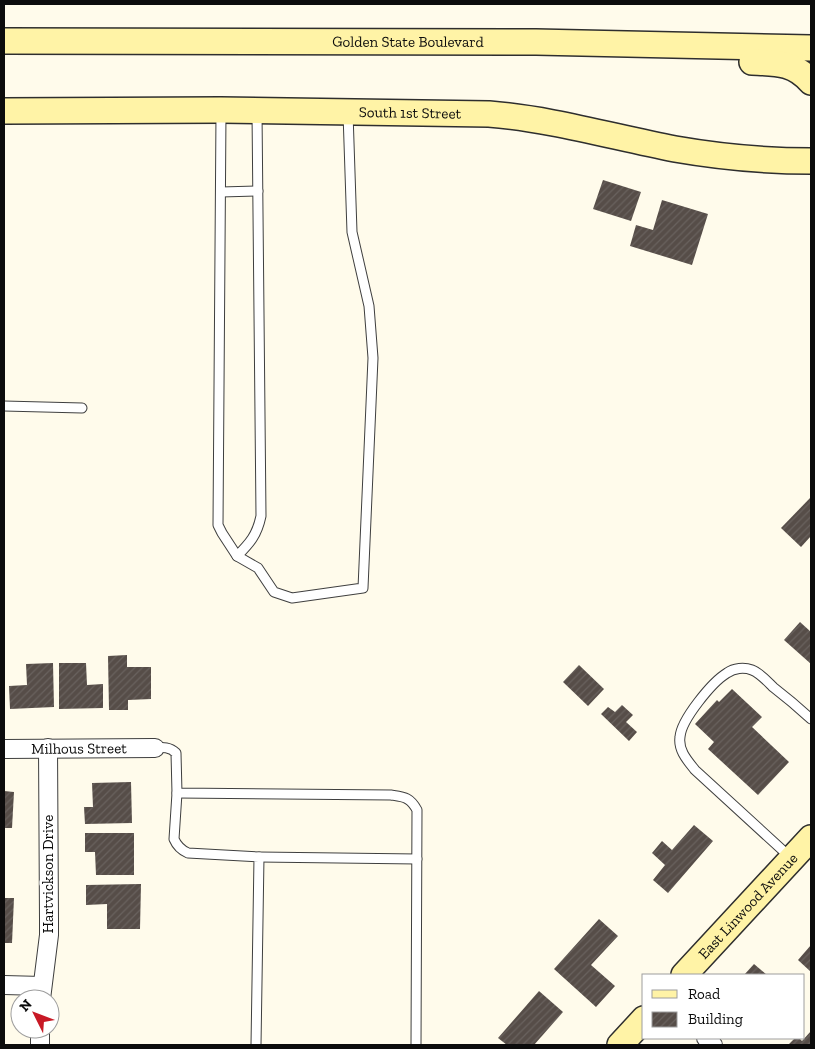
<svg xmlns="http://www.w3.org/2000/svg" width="815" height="1049" font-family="'Zilla Slab',serif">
<defs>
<pattern id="building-hatch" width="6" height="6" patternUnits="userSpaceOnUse" patternTransform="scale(1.25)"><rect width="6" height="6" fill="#564d48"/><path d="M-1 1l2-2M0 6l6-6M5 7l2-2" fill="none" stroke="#69625e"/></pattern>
</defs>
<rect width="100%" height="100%" fill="#fffbeb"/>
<g fill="url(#building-hatch)">
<path d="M603,180L641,192L631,221L593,209Z"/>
<path d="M662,200L708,214L692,265L630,246L636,225L653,230Z"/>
<path d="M811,497V536L801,547L781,528Z"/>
<path d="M800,622L811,632V664L784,640Z"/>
<path d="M127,655V667H151V699L128,700V710H109L108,656Z"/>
<path d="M53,663L54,707L10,709L9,686L27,685L26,664Z"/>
<path d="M59,663H86L87,685L103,684V708L59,709Z"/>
<path d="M579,665L604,689L588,706L563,682Z"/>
<path d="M732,689L762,717L752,727L789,762L758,795L708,749L714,742L695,724L717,700L719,702Z"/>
<path d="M622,705L633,715L626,722L637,732L629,741L601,714L608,707L615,712Z"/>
<path d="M131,782L132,823L85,824L84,807H93L92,783Z"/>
<path d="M4,791L14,792L12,828H4Z"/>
<path d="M694,825L713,841L668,893L653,880L665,865L652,853L662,841L672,850Z"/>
<path d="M85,833H134V875H96L95,852H85Z"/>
<path d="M141,884L140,929H107V904L86,905V885Z"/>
<path d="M4,898H14L12,943H4Z"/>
<path d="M599,919L618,936L591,965L615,986L596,1007L554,969Z"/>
<path d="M811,945V972L798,960Z"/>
<path d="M754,964L767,975H744Z"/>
<path d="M539,991L563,1012L534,1045H507L498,1038Z"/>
<path d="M811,1031V1045H788L795,1038H799L802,1041Z"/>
</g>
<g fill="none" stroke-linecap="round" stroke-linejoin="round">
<defs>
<g id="lane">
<path d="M221,113L218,525L222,533L237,556L258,568L274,592L292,598L363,588L373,358L369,306L352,232L348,113"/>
<path d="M221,192L258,191"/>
<path d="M4,406L82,408"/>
<path d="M237,556C250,543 257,535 261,516L257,112"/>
<path d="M155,748C163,747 170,747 176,753L177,793L391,795C404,797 410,797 417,810L416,1045"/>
<path d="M177,793L174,839C177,846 181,850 188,853L259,857L256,1045"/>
<path d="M259,857L417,859"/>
<path d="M790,857L695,770C687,760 678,750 680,737C681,720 712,682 727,673C734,668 744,667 752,670C760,673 767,681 773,687C786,697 799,708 811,719"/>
</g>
<g id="street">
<path id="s1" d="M4,749L155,748"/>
<path d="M4,985L42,986"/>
<path d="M41,999L49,935V918L48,748"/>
<path d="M40,1029V1045"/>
<path d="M706,1038L713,1045"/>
</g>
<g id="secondary">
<path id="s2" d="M4,41L536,42L811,48"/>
<path d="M752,62C776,63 794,62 811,82"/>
<path id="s3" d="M4,111L221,110L489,114C552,119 613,137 675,149C721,157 765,161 811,161"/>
<path id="s4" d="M684,975L811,838"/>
<path d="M620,1045L644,1019"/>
</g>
</defs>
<use href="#lane" stroke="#3f3f3f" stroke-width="11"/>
<use href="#street" stroke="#3f3f3f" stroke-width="20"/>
<use href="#secondary" stroke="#2e2e2e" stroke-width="28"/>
<use href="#lane" stroke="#fff" stroke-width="9"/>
<use href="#street" stroke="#fff" stroke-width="18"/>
<use href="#secondary" stroke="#fff3a6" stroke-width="25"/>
</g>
<g text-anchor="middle" stroke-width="5" stroke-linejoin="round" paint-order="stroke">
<g font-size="15" fill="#0c0c0c" stroke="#fff">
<text dy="5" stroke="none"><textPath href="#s2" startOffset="404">Golden State Boulevard</textPath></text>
<text dy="5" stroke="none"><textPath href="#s3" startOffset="406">South 1st Street</textPath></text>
<text dy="5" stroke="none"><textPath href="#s1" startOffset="75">Milhous Street</textPath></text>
<text transform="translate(48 874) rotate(-90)" y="5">Hartvickson Drive</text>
<text dy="5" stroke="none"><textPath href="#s4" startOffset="94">East Linwood Avenue</textPath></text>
</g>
</g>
<rect width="815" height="1049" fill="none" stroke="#0c0c0c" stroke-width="10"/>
<rect x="642" y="974" width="162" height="65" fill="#ffffff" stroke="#9e9e9e"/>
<rect x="652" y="990" width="25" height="8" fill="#fff3a6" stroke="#9e9e9e"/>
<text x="688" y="999" font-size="15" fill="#0c0c0c">Road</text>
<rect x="652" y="1012" width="25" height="15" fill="url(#building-hatch)" stroke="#9e9e9e"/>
<text x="688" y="1024" font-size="15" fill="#0c0c0c">Building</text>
<g transform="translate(35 1014) rotate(312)"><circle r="24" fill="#ffffff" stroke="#9e9e9e"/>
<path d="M0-4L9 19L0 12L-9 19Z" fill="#c81925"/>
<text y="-8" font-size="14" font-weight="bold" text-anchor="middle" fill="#0c0c0c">N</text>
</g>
</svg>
